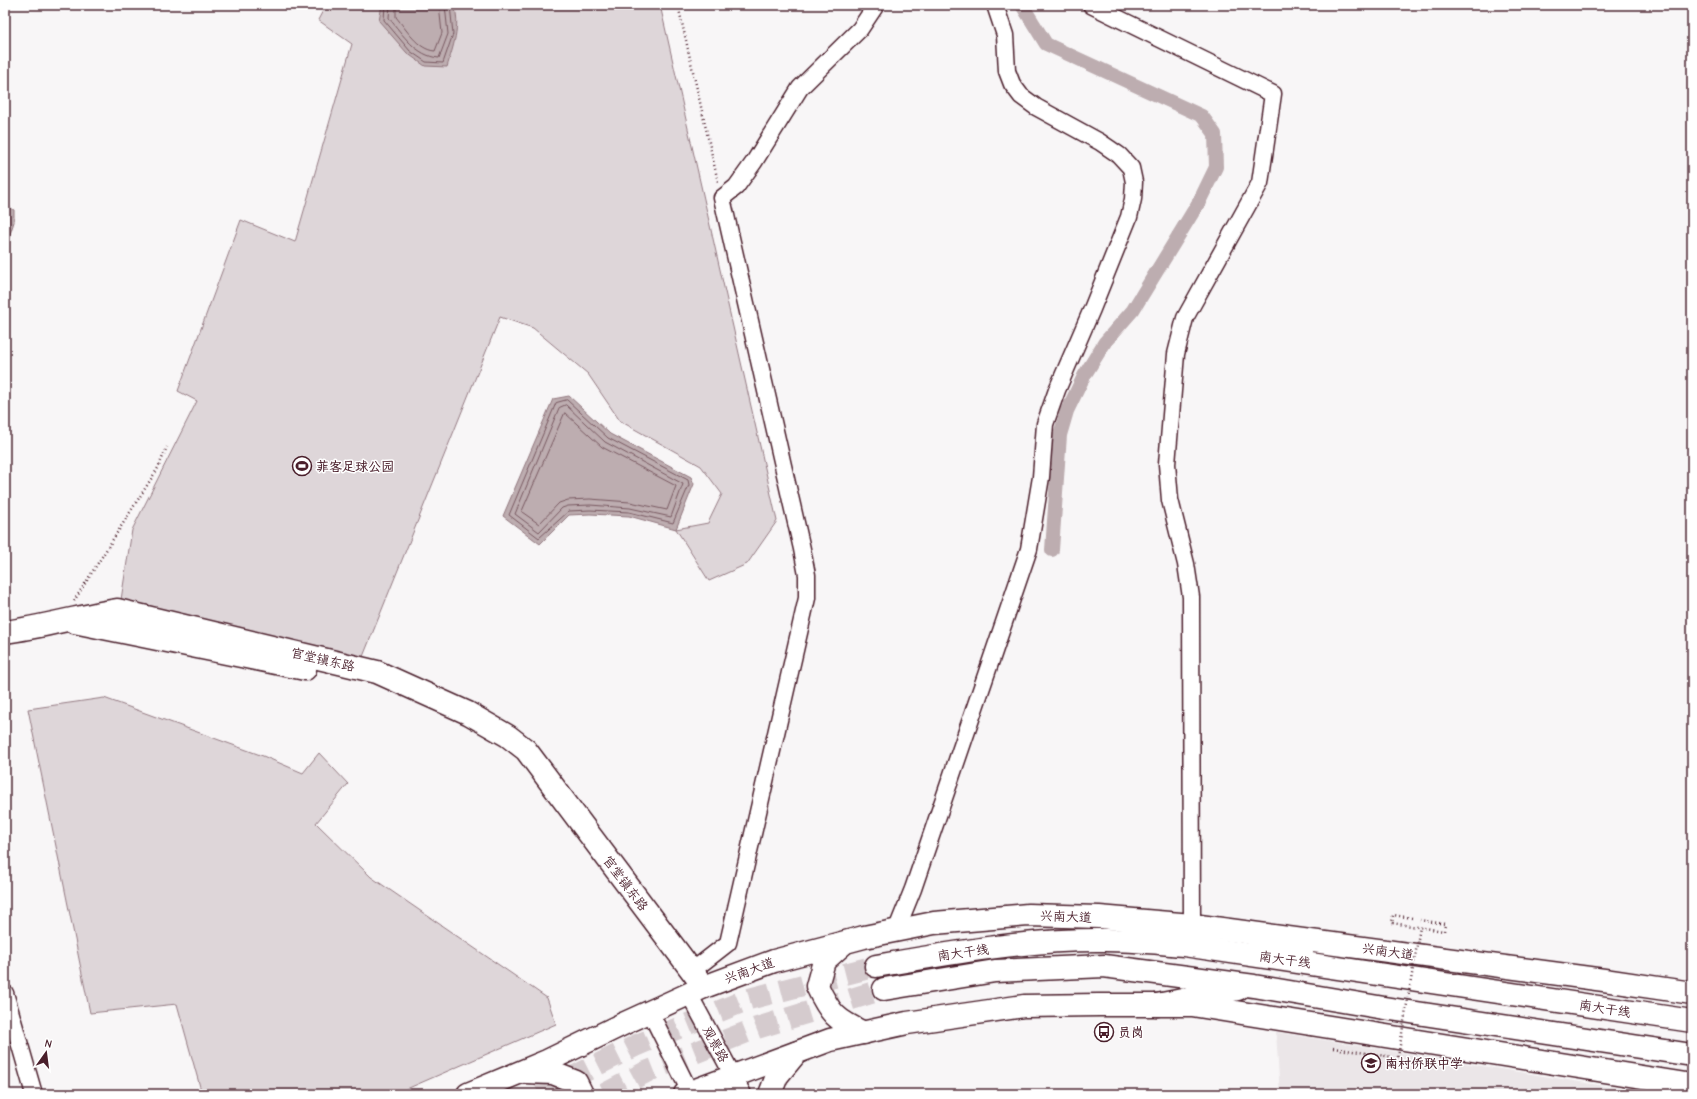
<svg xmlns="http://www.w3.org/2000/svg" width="1697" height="1099" font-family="'Comic Neue','LXGW WenKai TC',sans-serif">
<rect width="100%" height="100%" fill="#f8f6f7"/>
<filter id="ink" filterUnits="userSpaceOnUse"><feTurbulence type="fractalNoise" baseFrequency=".025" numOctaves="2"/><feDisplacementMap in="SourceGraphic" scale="8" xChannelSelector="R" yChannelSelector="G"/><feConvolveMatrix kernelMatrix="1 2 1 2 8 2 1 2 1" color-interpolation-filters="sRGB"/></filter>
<g filter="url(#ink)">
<path fill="#ebe6e8" d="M1276,1032L1653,1094H1280Z"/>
<g fill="#ded6d9" stroke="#947a82">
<path d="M326,5H660L777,521L747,564L709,581L676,529L708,523L722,494L701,466L620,421L588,374L533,328L500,317L360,664L120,606L132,530L197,401L178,391L241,220L295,242L352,44L318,20Z"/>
<path d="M104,698L263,756L303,773L319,753L348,784L316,823L371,877L547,998L556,1024L395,1094H202L177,1004L90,1013L28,709Z"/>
</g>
<g fill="#bdadb0" stroke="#8f747b">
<path d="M382,5H454C461,26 453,47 447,67L425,66L407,53L379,21Z"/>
<path d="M5,205L14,210V222L5,249Z"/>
<path d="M569,396L610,434L691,477L694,484L676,529L629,516L590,514L569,515L540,544L503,516L553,399Z"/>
</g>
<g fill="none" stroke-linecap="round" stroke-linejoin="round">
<g stroke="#785860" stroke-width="1">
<path d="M385,5L384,20L410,51L426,62L443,63L453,34L450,5"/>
<path d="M390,5L389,18C403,35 416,56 439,58L448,34L445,5"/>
<path d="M396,5V17C406,29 418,50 435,51L442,33L439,5"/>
<path d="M567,400L608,438L688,480L689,485L673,523L629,512L590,510L569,511L539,538L509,515L556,403Z"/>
<path d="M566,405L605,442L683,484L671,517L630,508L590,505L568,506L562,508L539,532L515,514L559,408Z"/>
<path d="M565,413L602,447L676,486L667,510L630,502L590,499L568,500L559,503L539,524L522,512Z"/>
</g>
<path stroke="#bdadb0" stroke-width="14" d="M1022,5L1046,44L1202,116L1215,134L1216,167L1199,202L1133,310L1105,342L1084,376L1067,411L1060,435L1052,550"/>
<g stroke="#d5cbce" stroke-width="22" stroke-dasharray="22 11" stroke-linecap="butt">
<path d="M539,1094L637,1045L749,999L876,966"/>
<path d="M605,1094L646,1072L757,1028L884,989"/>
</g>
<defs>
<g id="street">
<path d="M1091,5L1273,94L1260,183L1185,318L1176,354L1167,464L1170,500L1186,564L1191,597L1192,925"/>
<path d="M896,931L913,889L1029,549L1041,477L1045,424L1057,390L1092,309L1129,217L1133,199L1134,182L1131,168L1119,155L1100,142L1036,107L1021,96L1012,84L1007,71L1005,35L995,5"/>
<path d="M692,971L728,943L807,598V575L802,549L722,198L736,187L754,162L800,88L860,29L876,5"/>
<path d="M5,993L34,1094"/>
<path d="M689,994L743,1094"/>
<path d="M650,1012L691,1094"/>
</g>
<g id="secondary">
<path d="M74,622L305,669"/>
<path d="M5,632C43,627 79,616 117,610L377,672L468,713L508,736L526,750L704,987"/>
<path d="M844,943L824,961L817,986C830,1014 836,1020 864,1033"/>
<path d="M526,1072L553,1073L576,1082L582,1094"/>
<path d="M468,1094L547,1061L625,1023L704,987L774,961L864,937L934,923L1028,915L1099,917L1192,925L1604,980L1692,993"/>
<path d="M685,1094L830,1040L907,1023L1024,1006L1099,1005H1192L1692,1085"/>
<path d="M770,1094L777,1076L796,1053"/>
</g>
<g id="highway">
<path d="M1250,933L1302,952"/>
<path d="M876,966C951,953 1029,939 1105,940C1131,940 1158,943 1184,945L1692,1021"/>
<path d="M884,989L995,971L1104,966L1254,986L1384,1008L1692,1055"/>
<path d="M1157,1005L1238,989"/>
</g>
</defs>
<use href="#street" stroke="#4a1f2b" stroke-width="19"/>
<use href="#secondary" stroke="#4a1f2b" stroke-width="25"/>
<use href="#highway" stroke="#4a1f2b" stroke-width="25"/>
<g stroke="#4a1f2b" stroke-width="2.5" stroke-dasharray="1 3" stroke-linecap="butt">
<path d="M678,5L718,182"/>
<path d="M74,601L158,468L167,447"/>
<path d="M1412,918L1393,915L1392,923L1444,931L1445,924L1420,920"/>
<path d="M1333,1048L1392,1057"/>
</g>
<use href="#street" stroke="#fff" stroke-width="16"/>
<use href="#secondary" stroke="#fff" stroke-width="22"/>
<use href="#highway" stroke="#fff" stroke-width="22"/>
<path stroke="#4a1f2b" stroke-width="2.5" stroke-dasharray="1 3" stroke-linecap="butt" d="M1398,1057L1420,927"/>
</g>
</g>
<defs>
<symbol id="stadium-ring" viewBox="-11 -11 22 22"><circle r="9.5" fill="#fff" stroke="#4a1f2b" stroke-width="1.5"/><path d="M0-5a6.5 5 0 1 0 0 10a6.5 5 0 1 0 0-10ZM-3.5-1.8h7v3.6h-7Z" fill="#4a1f2b"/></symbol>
<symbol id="bus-ring" viewBox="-11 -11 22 22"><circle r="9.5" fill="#fff" stroke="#4a1f2b" stroke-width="1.5"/><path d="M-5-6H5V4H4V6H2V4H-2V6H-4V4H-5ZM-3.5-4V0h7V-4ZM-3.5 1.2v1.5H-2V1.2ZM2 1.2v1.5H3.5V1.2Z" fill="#4a1f2b"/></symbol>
<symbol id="school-ring" viewBox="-11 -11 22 22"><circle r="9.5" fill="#fff" stroke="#4a1f2b" stroke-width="1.5"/><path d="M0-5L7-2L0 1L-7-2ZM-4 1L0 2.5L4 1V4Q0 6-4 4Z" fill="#4a1f2b"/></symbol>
</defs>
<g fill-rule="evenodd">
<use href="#stadium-ring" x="291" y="455" width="22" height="22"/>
<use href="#bus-ring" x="1093" y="1021" width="22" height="22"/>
<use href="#school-ring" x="1360" y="1052" width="22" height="22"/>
</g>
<g text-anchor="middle" stroke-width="3" stroke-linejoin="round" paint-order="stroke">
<g font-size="13" font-weight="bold" fill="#4a1f2b" stroke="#fff" text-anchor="start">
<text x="316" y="471">菲客足球公园</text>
<text x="1118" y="1037">员岗</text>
<text x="1385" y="1068">南村侨联中学</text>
</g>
<g font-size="13" fill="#4a1f2b" stroke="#fff">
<text transform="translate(323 659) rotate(13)" y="5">官堂镇东路</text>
<text transform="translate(626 883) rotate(53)" y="5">官堂镇东路</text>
<text transform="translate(1066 916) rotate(2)" y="5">兴南大道</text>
<text transform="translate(1388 951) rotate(8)" y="5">兴南大道</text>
<text transform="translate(963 952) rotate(-8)" y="5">南大干线</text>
<text transform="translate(1285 959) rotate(8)" y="5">南大干线</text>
<text transform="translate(749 970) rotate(-20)" y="5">兴南大道</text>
<text transform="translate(1605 1008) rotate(9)" y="5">南大干线</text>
<text transform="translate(716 1044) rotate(61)" y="5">观景路</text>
</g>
</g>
<rect width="1697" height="1099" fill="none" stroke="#fff" stroke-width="20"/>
<rect x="10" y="10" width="1677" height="1079" fill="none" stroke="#4a1f2b" stroke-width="1.5" filter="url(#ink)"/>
<g transform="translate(46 1053) rotate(14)" stroke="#ffffff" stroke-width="3" paint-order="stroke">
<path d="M0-3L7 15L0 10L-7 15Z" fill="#4a1f2b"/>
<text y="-6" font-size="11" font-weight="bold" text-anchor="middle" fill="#4a1f2b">N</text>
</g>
</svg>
